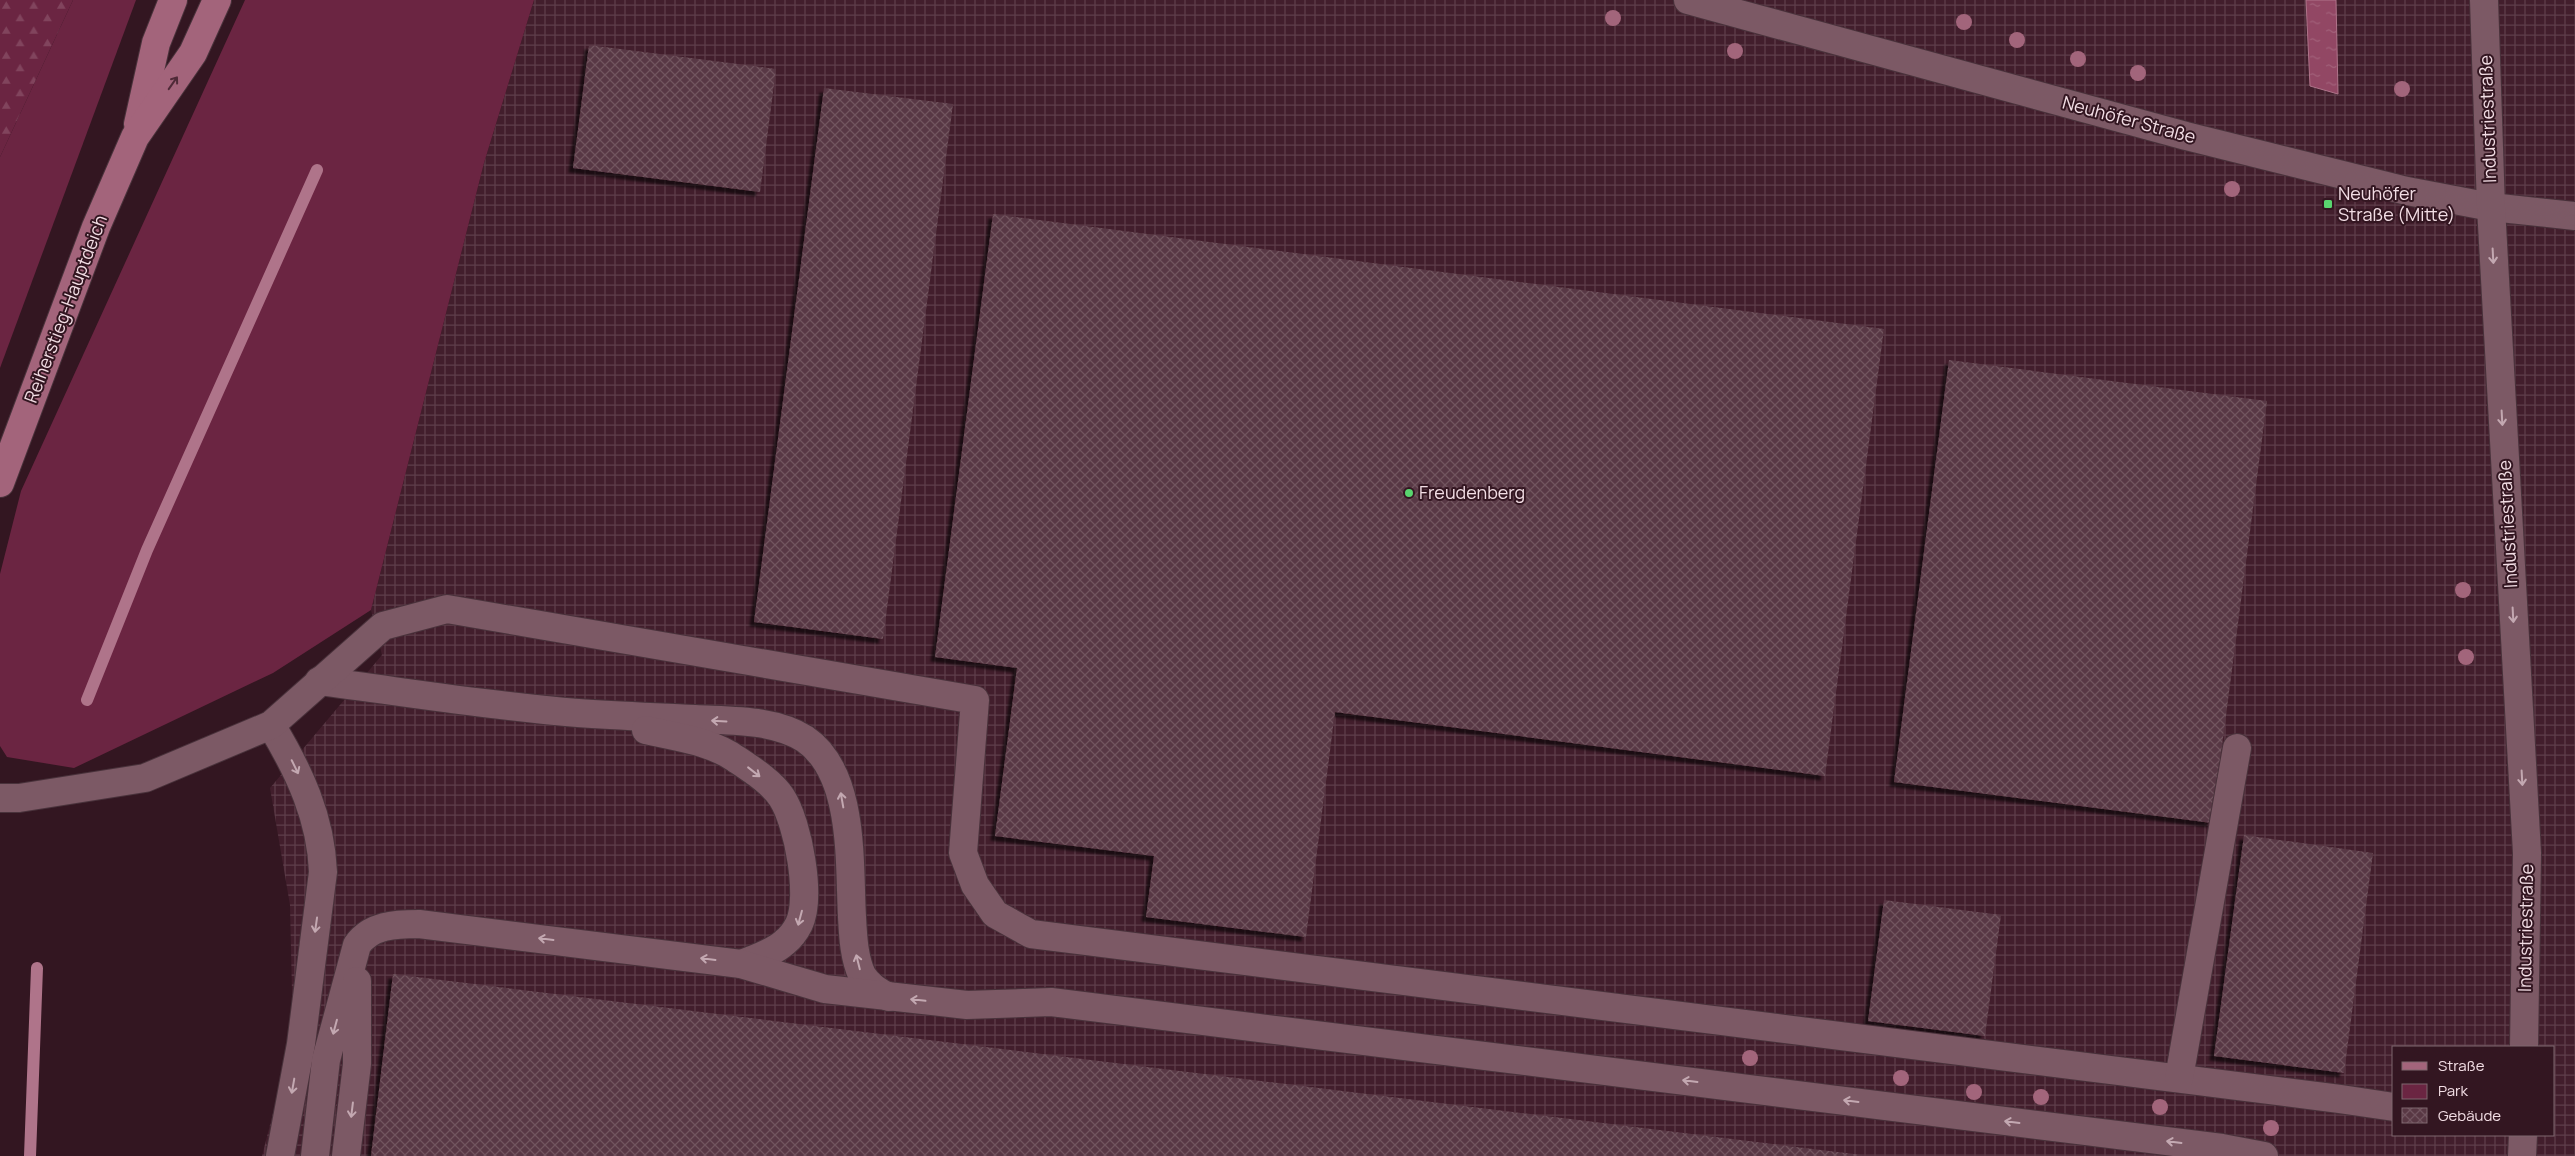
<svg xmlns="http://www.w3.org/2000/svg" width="2575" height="1156" font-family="Manrope,sans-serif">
<defs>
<pattern id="industrial-grid" width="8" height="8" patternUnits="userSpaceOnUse" patternTransform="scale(1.25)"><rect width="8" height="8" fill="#421e2c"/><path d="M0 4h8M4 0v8" fill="none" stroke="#5e3e4a"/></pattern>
<pattern id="forest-firs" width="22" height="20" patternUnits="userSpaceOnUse" patternTransform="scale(1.25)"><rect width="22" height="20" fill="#6b2542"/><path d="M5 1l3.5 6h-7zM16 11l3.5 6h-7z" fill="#81445d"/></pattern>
<pattern id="water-ripples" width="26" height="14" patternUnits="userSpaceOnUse" patternTransform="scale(1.25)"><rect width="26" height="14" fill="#924764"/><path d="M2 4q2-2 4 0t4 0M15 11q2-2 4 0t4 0" fill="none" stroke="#a2617a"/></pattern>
<pattern id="building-cross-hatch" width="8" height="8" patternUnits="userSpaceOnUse" patternTransform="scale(1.25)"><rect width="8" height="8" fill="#593844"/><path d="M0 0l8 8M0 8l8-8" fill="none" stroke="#71545f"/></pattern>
<filter id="shadow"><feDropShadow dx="-4.5" dy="4.5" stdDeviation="1" flood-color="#0009"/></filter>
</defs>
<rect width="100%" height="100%" fill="#331621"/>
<path fill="url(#industrial-grid)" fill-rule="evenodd" d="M534,0H2575V1156H262L293,1035L290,905L270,788L382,655L371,610L484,163ZM2394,1047H2554V1135H2394Z"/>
<g fill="#6b2542">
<path d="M73,0H136L0,368V157Z"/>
<path d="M245,0H534L484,163L371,610L273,673L74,768L7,757L0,746V574L21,491Z"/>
</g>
<path fill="url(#forest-firs)" d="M0,0H73L0,157Z"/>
<path fill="url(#water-ripples)" stroke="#af748a" d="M2306,0H2336L2338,94L2310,86Z"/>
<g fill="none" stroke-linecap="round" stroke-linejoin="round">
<g stroke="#af748a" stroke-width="12">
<path d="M87,700L147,550L317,170"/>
<path d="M30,1156L37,968"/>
</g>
</g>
<g fill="url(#building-cross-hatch)" filter="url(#shadow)">
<path d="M589,45L776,69L760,192L573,168Z"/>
<path d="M824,88L953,104L883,639L754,622Z"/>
<path d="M993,214L1884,329L1825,776L1335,712L1306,937L1146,917L1154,856L995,836L1017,668L935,657Z"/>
<path d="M1949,360L2267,401L2212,823L1894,782Z"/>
<path d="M2244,835L2373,853L2344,1073L2214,1056Z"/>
<path d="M1884,900L2001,915L1985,1036L1868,1021Z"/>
<path d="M393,974L1862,1155V1156H371Z"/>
</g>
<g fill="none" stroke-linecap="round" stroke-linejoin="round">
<defs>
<g id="minor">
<path d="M1688,0L2186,136L2407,191L2491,207L2575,216"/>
<path d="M2484,0L2491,207L2527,853L2524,1047"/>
<path d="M319,681C405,692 491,706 578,713C617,716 656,717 695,719C730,721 774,719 805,739C855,773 849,863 852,917C853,936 854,958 862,975C868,985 878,992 889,997"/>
<path d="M271,725C299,771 321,818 323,872L301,1044L280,1156"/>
<path d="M646,730C676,737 711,741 736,759C751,769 773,783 782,798C798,823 812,897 799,924C796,930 790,938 785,942C773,953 756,958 741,964"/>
<path d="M0,798H19L145,778L271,725L383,626L447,609L975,700L963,853L975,885L995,914L1031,934L2340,1099L2394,1107"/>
<path d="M2179,1078L2237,748"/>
<path d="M315,1156L326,1060L357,945C371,925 395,924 419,924L741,964L825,989L967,1005L1051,1002L2222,1148L2264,1156"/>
<path d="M346,1156L357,1064V981"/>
<path d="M2522,1156L2523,1135"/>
</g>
<g id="major">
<path d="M138,124L156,43L173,0"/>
<path d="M0,483L96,227L135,137L193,53L217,0"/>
</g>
</defs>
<use href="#minor" stroke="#49323b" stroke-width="30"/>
<use href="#major" stroke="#49323b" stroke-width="30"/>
<use href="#minor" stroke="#7c5965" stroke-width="28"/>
<use href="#major" stroke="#a3647b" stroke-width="28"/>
</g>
<g fill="#a2657b">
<circle cx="1613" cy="18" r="8"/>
<circle cx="1964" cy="22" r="8"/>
<circle cx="2017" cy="40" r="8"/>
<circle cx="1735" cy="51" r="8"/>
<circle cx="2078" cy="59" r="8"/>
<circle cx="2138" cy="73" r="8"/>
<circle cx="2402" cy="89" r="8"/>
<circle cx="2232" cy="189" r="8"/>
<circle cx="2463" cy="590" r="8"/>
<circle cx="2466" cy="657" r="8"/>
<circle cx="1750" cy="1058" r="8"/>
<circle cx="1901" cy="1078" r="8"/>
<circle cx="1974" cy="1092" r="8"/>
<circle cx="2041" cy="1097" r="8"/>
<circle cx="2160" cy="1107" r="8"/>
<circle cx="2271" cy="1128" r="8"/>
</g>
<defs><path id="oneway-shaft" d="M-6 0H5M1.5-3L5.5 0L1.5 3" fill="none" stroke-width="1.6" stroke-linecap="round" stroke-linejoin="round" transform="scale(1.25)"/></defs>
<use stroke="#4f2a38" href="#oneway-shaft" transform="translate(173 83) rotate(-55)"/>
<g stroke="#c3a8b1">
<use href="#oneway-shaft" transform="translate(2493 256) rotate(87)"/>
<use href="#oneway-shaft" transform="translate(2502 418) rotate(87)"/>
<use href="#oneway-shaft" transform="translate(2513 615) rotate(87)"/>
<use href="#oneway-shaft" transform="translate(719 721) rotate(-177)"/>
<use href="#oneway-shaft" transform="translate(295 767) rotate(64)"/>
<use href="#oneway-shaft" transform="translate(754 772) rotate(38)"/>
<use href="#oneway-shaft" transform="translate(2522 778) rotate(87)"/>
<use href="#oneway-shaft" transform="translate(842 800) rotate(-100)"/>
<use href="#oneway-shaft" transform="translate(800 918) rotate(105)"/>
<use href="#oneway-shaft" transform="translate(316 925) rotate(98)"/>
<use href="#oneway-shaft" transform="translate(546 939) rotate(-173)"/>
<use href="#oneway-shaft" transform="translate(708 959) rotate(-173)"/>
<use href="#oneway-shaft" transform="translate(858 962) rotate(-104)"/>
<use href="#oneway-shaft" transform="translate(918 1000) rotate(-174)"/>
<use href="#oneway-shaft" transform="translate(335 1027) rotate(105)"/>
<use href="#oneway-shaft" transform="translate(1690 1081) rotate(-173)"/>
<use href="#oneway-shaft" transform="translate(293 1086) rotate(100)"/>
<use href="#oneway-shaft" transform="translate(1851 1101) rotate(-173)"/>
<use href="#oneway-shaft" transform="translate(352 1110) rotate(97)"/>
<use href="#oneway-shaft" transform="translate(2012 1122) rotate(-173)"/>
<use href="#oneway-shaft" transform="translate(2174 1142) rotate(-173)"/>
</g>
<g fill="#59d56f" stroke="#331621" stroke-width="2">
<rect x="2323" y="199" width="10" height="10" rx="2.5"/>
<circle cx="1409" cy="493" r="5"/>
</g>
<g text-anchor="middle" stroke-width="4" stroke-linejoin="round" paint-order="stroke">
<g font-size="18" fill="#f2dde4" stroke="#331621">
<text transform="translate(2488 119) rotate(-92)" y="6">Industriestraße</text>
<text transform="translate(2129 120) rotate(15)" y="6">Neuhöfer Straße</text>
<text transform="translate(66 309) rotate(-69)" y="6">Reiherstieg-Hauptdeich</text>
<text transform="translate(2508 524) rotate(-93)" y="6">Industriestraße</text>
<text transform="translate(2526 928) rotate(-89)" y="6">Industriestraße</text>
</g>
<g font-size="18" fill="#f2dde4" stroke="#331621" text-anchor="start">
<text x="2338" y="200">Neuhöfer<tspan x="2338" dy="21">Straße (Mitte)</tspan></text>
<text x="1419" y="499">Freudenberg</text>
</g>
</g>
<rect x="2392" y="1046" width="162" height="90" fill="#331621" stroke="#7f666f"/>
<rect x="2402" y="1062" width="25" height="8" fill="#a3647b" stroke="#7f666f"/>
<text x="2438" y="1071" font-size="15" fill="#f2dde4">Straße</text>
<rect x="2402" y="1084" width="25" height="15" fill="#6b2542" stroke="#7f666f"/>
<text x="2438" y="1096" font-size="15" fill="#f2dde4">Park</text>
<rect x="2402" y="1108" width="25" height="15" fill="url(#building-cross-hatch)" stroke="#7f666f"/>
<text x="2438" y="1121" font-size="15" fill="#f2dde4">Gebäude</text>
</svg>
